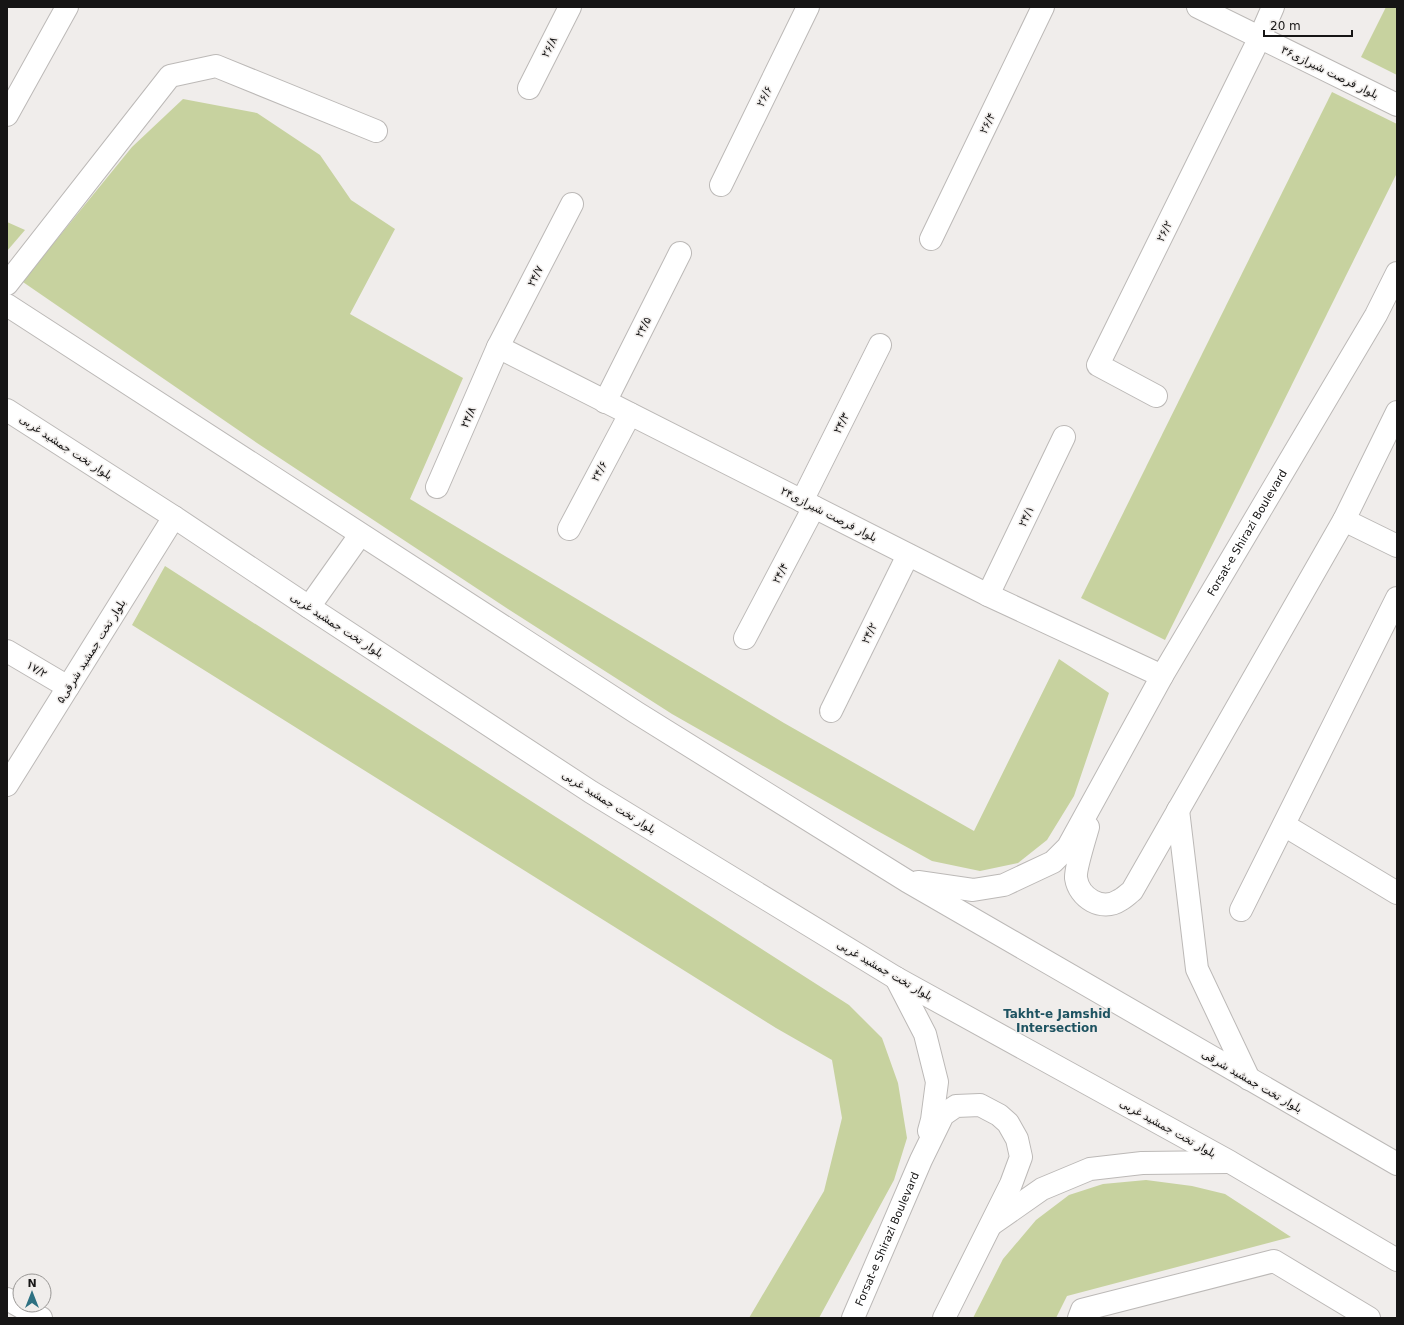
<svg xmlns="http://www.w3.org/2000/svg" width="1404" height="1325" font-family="'DejaVu Sans','Noto Naskh Arabic',sans-serif">
<rect width="100%" height="100%" fill="#f0edeb"/>
<g fill="#c7d29f">
<path d="M1386,7H1397V75L1361,57Z"/>
<path d="M1332,92L1397,124V173L1165,640L1081,598Z"/>
<path d="M183,99L257,113L320,155L351,200L395,229L350,314L463,378L410,499L784,723L974,831L1059,659L1109,693L1074,796L1047,840L1018,863L980,871L932,861L874,829L672,714L508,609L260,445L20,280L57,239L132,147Z"/>
<path d="M7,222L25,230L7,251Z"/>
<path d="M165,566L849,1005L882,1038L898,1083L907,1138L894,1180L819,1318H749L824,1191L842,1118L832,1060L776,1028L132,625Z"/>
<path d="M1146,1180L1192,1186L1225,1194L1291,1237L1067,1296L1056,1318H973L1003,1259L1036,1220L1069,1195L1103,1184Z"/>
</g>
<g fill="none" stroke-linecap="round" stroke-linejoin="round">
<defs>
<g id="minor">
<path d="M1198,7L1397,105"/>
<path d="M529,88L570,7"/>
<path d="M7,115L67,7"/>
<path d="M721,185L808,7"/>
<path d="M931,239L1043,7"/>
<path d="M7,284L170,76L216,66L376,131"/>
<path d="M498,347L988,595L1162,676"/>
<path d="M1156,396L1098,365L1260,37L1273,7"/>
<path d="M605,402L680,253"/>
<path d="M437,487L498,347L572,204"/>
<path d="M802,501L880,345"/>
<path d="M1344,520L1397,546"/>
<path d="M569,529L630,414"/>
<path d="M988,595L1064,437"/>
<path d="M745,638L814,507"/>
<path d="M7,651L68,687"/>
<path d="M831,711L908,555"/>
<path d="M7,785L174,517"/>
<path d="M1284,825L1397,893"/>
<path d="M1241,910L1397,598"/>
<path d="M7,1299L41,1318"/>
<path d="M1079,1318L1082,1310L1274,1261L1369,1318"/>
</g>
<g id="major">
<path d="M7,305L637,713L907,881L1397,1164"/>
<path d="M7,410L174,517L309,607L591,792L896,978L1230,1162L1397,1260"/>
<path d="M309,607L360,535"/>
<path d="M1178,810L1197,969L1249,1079"/>
<path d="M1088,827C1085,838 1075,869 1076,878C1079,898 1102,912 1120,900C1124,898 1128,894 1132,891L1344,520L1397,412"/>
<path id="s1" d="M918,882L973,890L1004,885L1053,862L1068,847L1162,676L1376,315L1397,273"/>
<path d="M896,978L925,1034L937,1082L932,1120L929,1131"/>
<path d="M992,1224L1042,1189L1090,1169L1142,1163L1228,1162"/>
<path id="s2" d="M853,1318L921,1160L943,1115L956,1106L980,1105L999,1115L1008,1123L1017,1139L1021,1157L1011,1184L944,1318"/>
</g>
</defs>
<use href="#minor" stroke="#bcb9b7" stroke-width="24"/>
<use href="#major" stroke="#bcb9b7" stroke-width="24"/>
<use href="#minor" stroke="#fff" stroke-width="22"/>
<use href="#major" stroke="#fff" stroke-width="22"/>
</g>
<g text-anchor="middle" stroke-width="3" stroke-linejoin="round" paint-order="stroke">
<g font-size="11" fill="#161515" stroke="#f0edeb">
<text transform="translate(549 47) rotate(-63)" y="4">۲۶/۸</text>
<text transform="translate(1330 72) rotate(26)" y="4">بلوار فرصت شیرازی۳۶</text>
<text transform="translate(764 96) rotate(-64)" y="4">۲۶/۶</text>
<text transform="translate(987 123) rotate(-64)" y="4">۲۶/۴</text>
<text transform="translate(1164 231) rotate(-64)" y="4">۲۶/۲</text>
<text transform="translate(535 276) rotate(-63)" y="4">۲۴/۷</text>
<text transform="translate(643 327) rotate(-63)" y="4">۲۴/۵</text>
<text transform="translate(468 417) rotate(-66)" y="4">۲۴/۸</text>
<text transform="translate(841 423) rotate(-63)" y="4">۲۴/۳</text>
<text transform="translate(66 447) rotate(33)" y="4">بلوار تخت جمشید غربی</text>
<text transform="translate(599 471) rotate(-62)" y="4">۲۴/۶</text>
<text transform="translate(829 514) rotate(27)" y="4">بلوار فرصت شیرازی۲۴</text>
<text transform="translate(1026 516) rotate(-64)" y="4">۲۴/۱</text>
<text dy="4" stroke="none"><textPath href="#s1" startOffset="524">Forsat-e Shirazi Boulevard</textPath></text>
<text transform="translate(780 573) rotate(-62)" y="4">۲۴/۴</text>
<text transform="translate(337 625) rotate(33)" y="4">بلوار تخت جمشید غربی</text>
<text transform="translate(869 633) rotate(-64)" y="4">۲۴/۲</text>
<text transform="translate(91 651) rotate(-58)" y="4">بلوار تخت جمشید شرقی۵</text>
<text transform="translate(37 669) rotate(31)" y="4">۱۷/۲</text>
<text transform="translate(609 802) rotate(32)" y="4">بلوار تخت جمشید غربی</text>
<text transform="translate(885 970) rotate(30)" y="4">بلوار تخت جمشید غربی</text>
<text transform="translate(1252 1081) rotate(30)" y="4">بلوار تخت جمشید شرقی</text>
<text transform="translate(1168 1128) rotate(29)" y="4">بلوار تخت جمشید غربی</text>
<text dy="4" stroke="none"><textPath href="#s2" startOffset="86">Forsat-e Shirazi Boulevard</textPath></text>
</g>
<g font-size="12" font-weight="bold" fill="#1e5361" stroke="#f0edeb">
<text x="1057" y="1018">Takht-e Jamshid<tspan x="1057" dy="14">Intersection</tspan></text>
</g>
</g>
<rect width="1404" height="1325" fill="none" stroke="#161515" stroke-width="16"/>
<g transform="translate(32 1293)"><circle r="19" fill="#f0edeb" stroke="#999795"/>
<path d="M0-3L7 15L0 10L-7 15Z" fill="#2e7182"/>
<text y="-6" font-size="11" font-weight="bold" text-anchor="middle" fill="#161515">N</text>
</g>
<path d="M1264 30v6h88v-6" fill="none" stroke="#161515" stroke-width="2"/>
<text x="1270" y="30" font-size="12" fill="#161515" stroke="#f0edeb" stroke-width="3" paint-order="stroke">20 m</text>
</svg>
